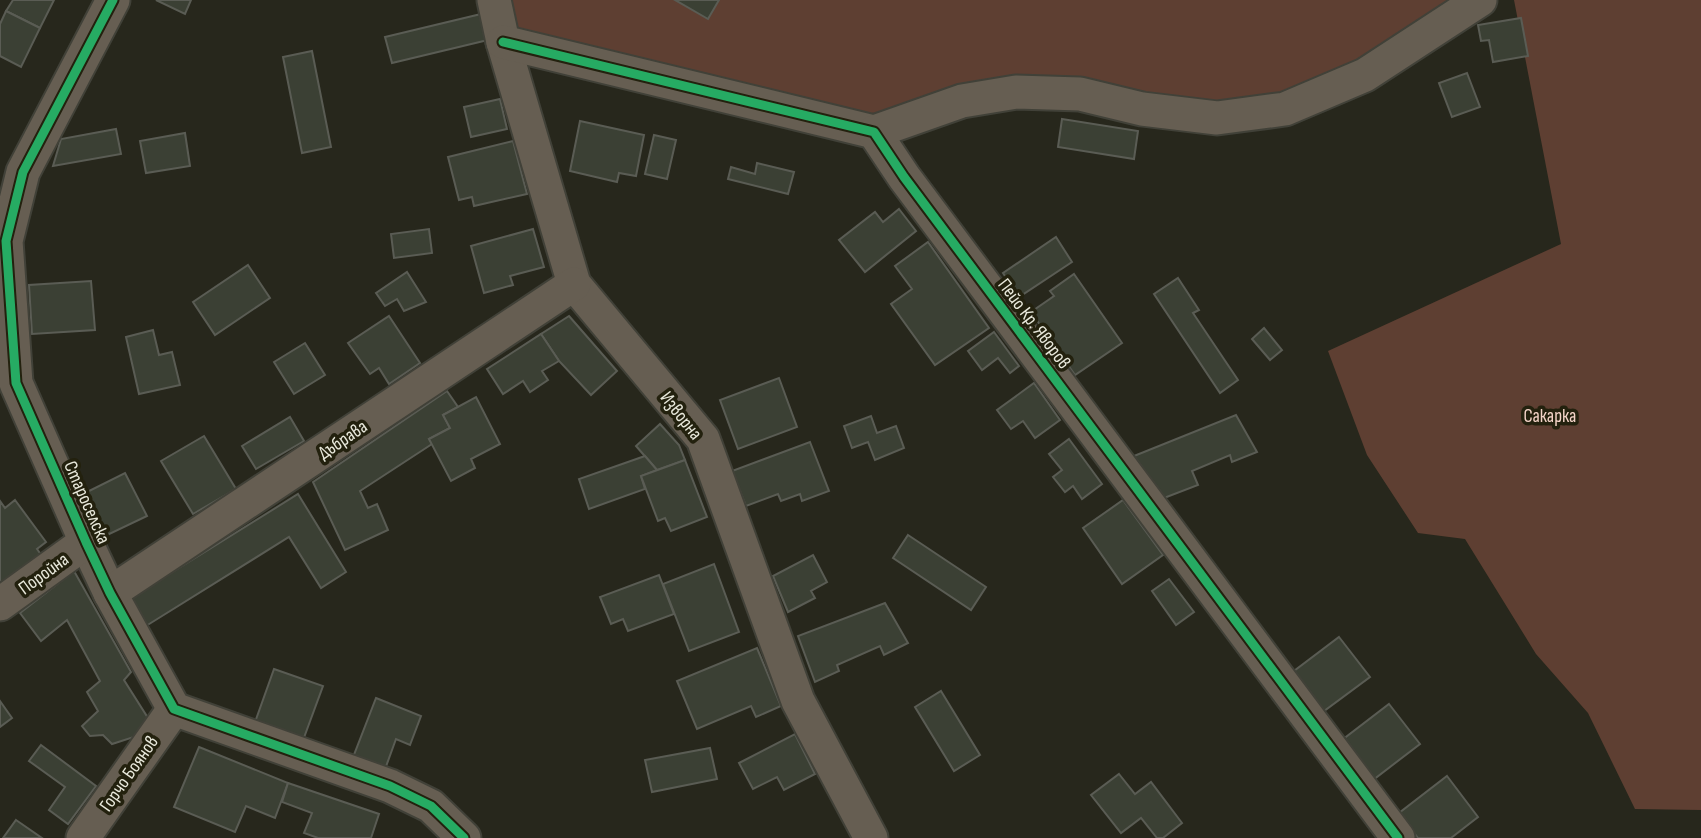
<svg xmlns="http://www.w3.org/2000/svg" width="1701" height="838" font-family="'Sofia Sans Condensed',sans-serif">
<rect width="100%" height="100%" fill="#27271c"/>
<g fill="#5e3f32">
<path d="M494,0H1480L1285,109L1080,94L874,132L503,42Z"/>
<path d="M1514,0H1701V810L1635,809L1588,713L1536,654L1465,539L1418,533L1367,455L1328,351L1561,244Z"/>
</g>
<g fill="#3b4034" stroke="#5a5c54" stroke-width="2">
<path d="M13,0H54L40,28L6,11Z"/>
<path d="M156,0H191L185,14Z"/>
<path d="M675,0H719L708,19Z"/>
<path d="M6,11L40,28L21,67L0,56V24Z"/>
<path d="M481,14L488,40L392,63L385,37Z"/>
<path d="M1521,18L1528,56L1493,62L1489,40L1481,41L1478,25Z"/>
<path d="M312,51L331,147L302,153L283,57Z"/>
<path d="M1467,73L1480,107L1452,117L1439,83Z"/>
<path d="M500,99L507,129L471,137L464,107Z"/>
<path d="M1062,119L1138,131L1134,159L1058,147Z"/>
<path d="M580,121L644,135L636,176L619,173L617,182L570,171Z"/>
<path d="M116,129L121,154L53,166L61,139Z"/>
<path d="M185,133L190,166L146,173L140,141Z"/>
<path d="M654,135L676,140L667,179L645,174Z"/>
<path d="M513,141L527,194L474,206L472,197L459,200L448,157Z"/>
<path d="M757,163L794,172L788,194L728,179L731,167L755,174Z"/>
<path d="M899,209L916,231L865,272L839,240L875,212L883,222Z"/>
<path d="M429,229L432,253L394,258L391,234Z"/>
<path d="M533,229L544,267L510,276L513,285L484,293L471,246Z"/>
<path d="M1056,237L1072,262L1019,297L1003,273Z"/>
<path d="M928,242L989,328L935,365L891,304L912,289L895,266Z"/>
<path d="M248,265L270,298L215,335L193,302Z"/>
<path d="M407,272L426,302L404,311L397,299L385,306L376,293Z"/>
<path d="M1074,274L1122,343L1075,375L1031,312L1054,296L1050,291Z"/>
<path d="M1178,278L1199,310L1193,313L1238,380L1220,393L1154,294Z"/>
<path d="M91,281L95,330L32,334L29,285Z"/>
<path d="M389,316L420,363L389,384L379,368L370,374L348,343Z"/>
<path d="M569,316L617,371L591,395L559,361L541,334Z"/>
<path d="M1264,328L1282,350L1270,360L1252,339Z"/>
<path d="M153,330L159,355L172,352L180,385L139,394L126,337Z"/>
<path d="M994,332L1019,366L1010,373L998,358L982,370L968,351Z"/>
<path d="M541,334L559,361L542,371L548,380L530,392L523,381L503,394L487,369Z"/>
<path d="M305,343L325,375L294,394L274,362Z"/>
<path d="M779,378L797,427L738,449L720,400Z"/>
<path d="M1034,383L1060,420L1035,438L1023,421L1011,429L997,410Z"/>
<path d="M447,391L458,407L443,415L450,428L429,439L432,444L360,491L368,508L377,504L388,530L345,550L313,482Z"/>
<path d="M476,397L500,444L471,459L475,468L451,481L429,439L450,428L443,415Z"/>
<path d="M1236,415L1257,452L1232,462L1230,455L1192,471L1198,485L1164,498L1134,456Z"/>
<path d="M871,416L877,433L896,426L904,448L875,460L868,442L852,448L844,426Z"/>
<path d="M290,417L304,441L256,469L242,446Z"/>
<path d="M660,424L679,445L685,460L657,470L636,446Z"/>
<path d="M204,436L236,489L193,514L161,461Z"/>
<path d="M1069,439L1102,484L1082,499L1073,486L1065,492L1053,477L1062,470L1049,454Z"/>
<path d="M810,442L829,491L802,501L800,494L781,501L778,494L746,506L732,471Z"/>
<path d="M645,456L657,470L641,476L645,489L589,509L579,479Z"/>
<path d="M685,460L707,517L671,531L665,518L658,521L641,476Z"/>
<path d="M125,473L147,516L101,538L79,496Z"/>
<path d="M298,494L346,572L321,588L289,537L146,626L129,599Z"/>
<path d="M15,500L46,542L37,549L42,556L0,586V501L5,508Z"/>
<path d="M1123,500L1163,555L1122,584L1083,528Z"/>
<path d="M908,535L986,587L971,610L893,558Z"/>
<path d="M813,555L827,582L811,591L815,598L788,612L773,576Z"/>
<path d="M714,564L739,632L689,651L663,584Z"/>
<path d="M74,571L131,672L124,680L148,718L134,737L112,744L103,735L90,736L82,726L98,711L87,692L100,681L67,620L41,641L20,613Z"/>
<path d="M659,575L674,614L628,631L623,619L611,624L600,597Z"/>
<path d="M1169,579L1194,612L1176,625L1152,591Z"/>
<path d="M885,603L908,643L884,655L880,646L837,665L839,671L815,682L798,636Z"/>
<path d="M1339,637L1370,677L1320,714L1290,674Z"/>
<path d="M757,648L781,706L756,717L751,706L697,729L677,681Z"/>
<path d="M274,669L323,686L302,743L254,725Z"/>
<path d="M941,691L980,755L954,771L915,707Z"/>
<path d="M376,698L421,716L410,745L396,739L384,772L352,760Z"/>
<path d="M0,701L12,718L0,727Z"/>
<path d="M1389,704L1420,744L1373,780L1342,740Z"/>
<path d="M795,734L815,774L784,790L777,777L753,789L739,763Z"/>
<path d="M41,745L96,786L68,824L49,810L65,787L29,761Z"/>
<path d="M199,747L288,783L275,818L246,806L235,832L174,807Z"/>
<path d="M710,748L717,779L652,792L645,760Z"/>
<path d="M1119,774L1135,794L1151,782L1182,823L1163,838H1157L1141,818L1121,833L1091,795Z"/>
<path d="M1447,776L1478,817L1451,838H1418L1399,813Z"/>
<path d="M288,783L379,814L371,838H318L304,833L312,813L282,802Z"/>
<path d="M16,820L42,838H3Z"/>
</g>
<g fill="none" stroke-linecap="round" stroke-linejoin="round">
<defs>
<g id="street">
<path d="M113,0L23,172L6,241L16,383L86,542L110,593L174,709L390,786L431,806L464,838"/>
<path d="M494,0L503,42L574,284L703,439L798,701L871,838"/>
<path d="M503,42L874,132L904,177L1398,838"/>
<path d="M874,132L962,101L1016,92L1080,94L1142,109L1217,118L1285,109L1365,75L1480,0"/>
<path d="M110,593L574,284"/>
<path d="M0,604L86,542"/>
<path d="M83,838L174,709"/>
</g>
</defs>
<use href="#street" stroke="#414138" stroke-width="37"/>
<use href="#street" stroke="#665e52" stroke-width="33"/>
<defs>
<g id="cycleway">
<path d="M113,0L23,172L6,241L16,383L86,542L110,593L174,709L390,786L431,806L464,838"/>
<path d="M503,42L874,132L904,177L1398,838"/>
</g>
</defs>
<use href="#cycleway" stroke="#23210e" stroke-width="13"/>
<use href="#cycleway" stroke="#26ab63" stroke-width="9"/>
</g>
<g text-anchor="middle" stroke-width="7" stroke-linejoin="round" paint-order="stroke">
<g font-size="19" fill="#e9e9dc" stroke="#23210e">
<text transform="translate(1035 323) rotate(53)" y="7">Пейо Кр. Яворов</text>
<text transform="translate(682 415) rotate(52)" y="7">Изворна</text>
<text transform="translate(342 439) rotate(-34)" y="7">Дъбрава</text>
<text transform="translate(88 502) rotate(66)" y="7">Староселска</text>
<text transform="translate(43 573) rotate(-36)" y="7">Поройна</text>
<text transform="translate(128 773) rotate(-55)" y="7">Горчо Боянов</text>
</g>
<g font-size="19" fill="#f4d4c8" stroke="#23210e">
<text x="1550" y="422">Сакарка</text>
</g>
</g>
</svg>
